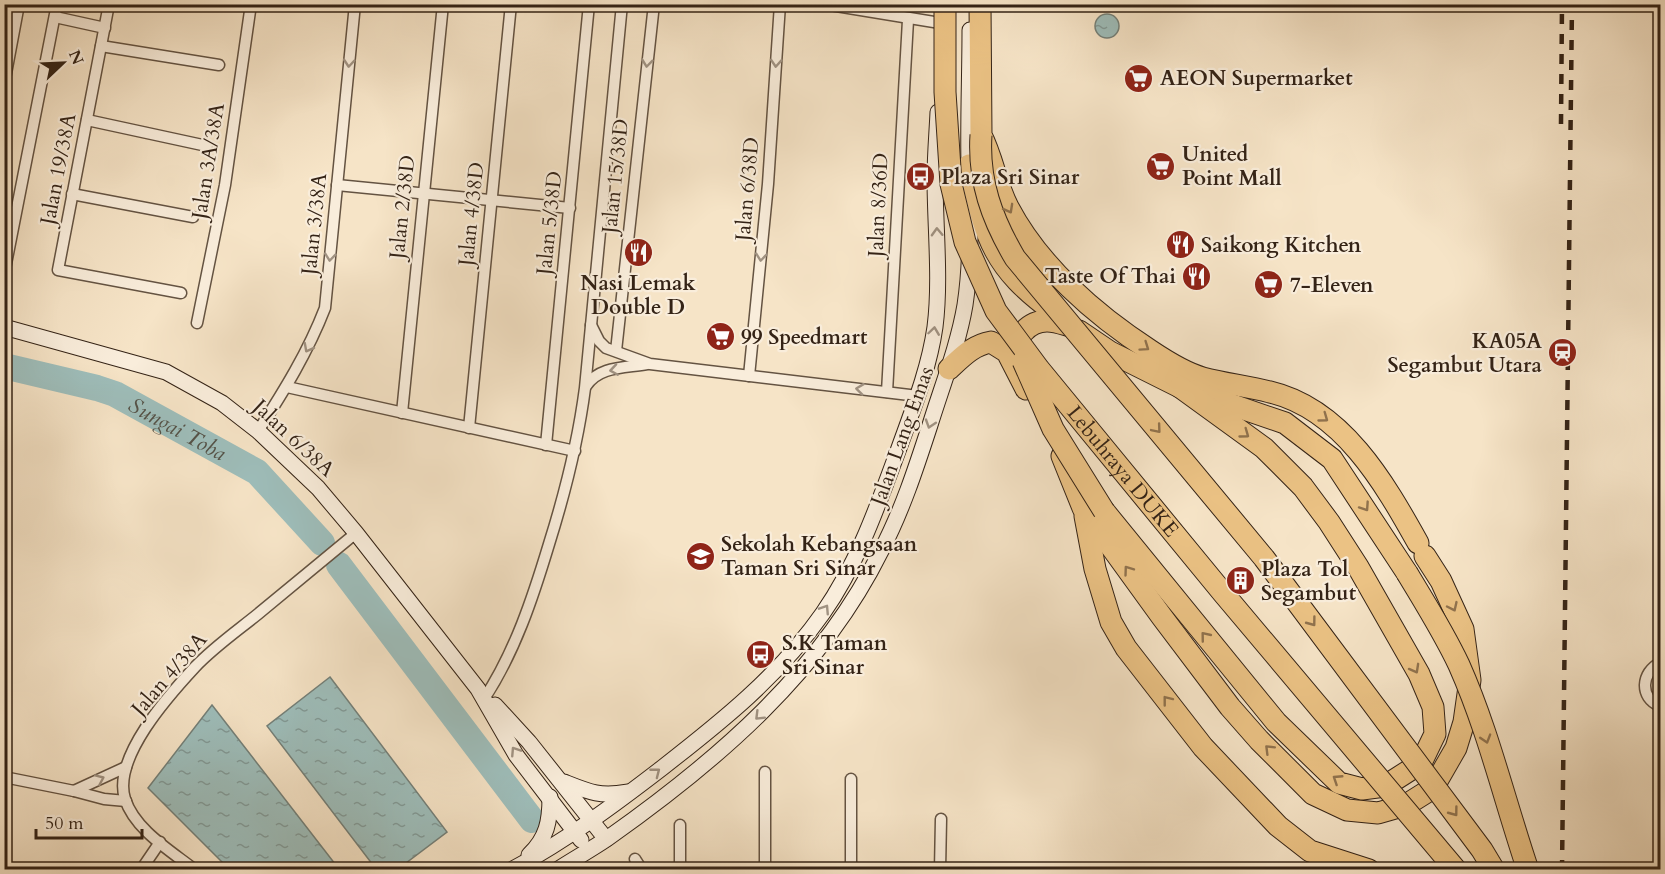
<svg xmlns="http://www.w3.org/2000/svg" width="1665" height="874" font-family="Cardo,serif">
<defs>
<pattern id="water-ripples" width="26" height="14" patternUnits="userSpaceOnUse" patternTransform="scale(1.5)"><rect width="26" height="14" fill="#9ebebb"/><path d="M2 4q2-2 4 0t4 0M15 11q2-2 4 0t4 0" fill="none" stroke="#829a97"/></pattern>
</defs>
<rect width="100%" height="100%" fill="#f6e4c7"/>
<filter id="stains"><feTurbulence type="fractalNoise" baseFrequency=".00333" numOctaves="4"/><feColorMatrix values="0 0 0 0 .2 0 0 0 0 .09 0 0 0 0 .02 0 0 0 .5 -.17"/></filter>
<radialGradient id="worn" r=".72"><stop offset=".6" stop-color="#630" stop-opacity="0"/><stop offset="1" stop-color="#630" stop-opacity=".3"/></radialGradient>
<g fill="url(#water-ripples)" stroke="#748079" stroke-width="1.5">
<circle cx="1107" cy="26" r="12"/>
<path d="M330,677L447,832L398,869H376L267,726Z"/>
<path d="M212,705L339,869H229L148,788Z"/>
</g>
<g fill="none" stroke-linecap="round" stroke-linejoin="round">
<g stroke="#9ebebb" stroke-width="26">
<path id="s1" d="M4,366L97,388L115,394L257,472L322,543"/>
<path d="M339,565L532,820"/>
</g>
<defs>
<g id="street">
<path d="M109,4L58,270L181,293"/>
<path d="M824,4L940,23"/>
<path d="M55,17L105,28"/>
<path d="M101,46L219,65"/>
<path d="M4,84L19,4"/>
<path d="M87,120L207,146"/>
<path d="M337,185L570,208"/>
<path d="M72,194L193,217"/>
<path d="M4,274L57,4"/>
<path d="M197,323L225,185L251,4"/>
<path d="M591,325L599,341L606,348L650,364L918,396"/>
<path d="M616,351L654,4"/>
<path d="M749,376L768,184L780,4"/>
<path d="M586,386C599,366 625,368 647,364"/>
<path d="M287,387L575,451"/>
<path d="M887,392L908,20"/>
<path d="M402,413L443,4"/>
<path d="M469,428L511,4"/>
<path d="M258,431C284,391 308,352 325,308L355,4"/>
<path d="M546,445L589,4"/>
<path d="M1660,663C1641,672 1639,698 1660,706"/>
<path d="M484,699C515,652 533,597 549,544C565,493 578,442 585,388L622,4"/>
<path d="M765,772V870"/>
<path d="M4,777L74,791L104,799L126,801"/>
<path d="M851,779V870"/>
<path d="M74,791L126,767"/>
<path d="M635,859L642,870"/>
<path d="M141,870L160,842"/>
<path d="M195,870C171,851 135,830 125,799C112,758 169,695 195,667C214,647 237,631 258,614C291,587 323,560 356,533"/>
<path d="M680,870V825"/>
<path d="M940,870L941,819"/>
</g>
<g id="secondary">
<path d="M4,327L166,372L222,403L258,431L318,488L356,533L478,689L516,755L581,840"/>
<path d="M495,705L529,742L606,839"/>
<path d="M564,782C589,792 600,797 627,792"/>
<path d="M529,855C547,838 550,821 550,797"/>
<path d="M511,870C564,842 614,805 662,768C721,722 779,676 823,613C858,563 878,505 899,448C913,409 929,369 935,327C941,280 935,226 935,178C935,156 937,134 938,112"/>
<path d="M557,870C574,859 592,849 608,838C717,761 821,672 881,551C902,511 916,468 930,425C942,386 958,346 965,305C972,259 970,212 969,165C968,120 970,75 970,30"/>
</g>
<g id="highway">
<path d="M980,4L981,135C993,158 996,184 1008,207C1039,266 1095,315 1151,351C1166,361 1185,373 1203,378C1225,384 1248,386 1270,392C1342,409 1384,482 1418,543"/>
<path d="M969,165C986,238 991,266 1054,312"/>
<path d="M1079,331L1110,352L1180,387L1285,423L1332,459L1407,573"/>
<path d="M1015,356C1014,338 1028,321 1047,321C1055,321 1063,324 1070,326"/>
<path d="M949,369C962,357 973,345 991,342L1007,352L1026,389"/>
<path d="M1062,456L1083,508L1162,617L1230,707L1259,740L1313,794L1347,810L1378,813L1406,805L1433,788L1456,748L1464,722L1470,680L1463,629L1441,581L1425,556"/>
<path d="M1104,511L1276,722L1339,783L1362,789L1385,786L1421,763L1435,734L1433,707L1419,674L1358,567L1329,522L1303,487L1264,448L1180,387"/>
<path d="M1085,516L1095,569L1111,622L1126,648L1203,747L1278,826L1310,851L1369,870"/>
</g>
</defs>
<use href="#street" stroke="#645342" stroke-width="13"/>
<use href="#secondary" stroke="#342316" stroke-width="17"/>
<use href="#highway" stroke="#342316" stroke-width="23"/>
<use href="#street" stroke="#f9eddb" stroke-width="10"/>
<use href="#secondary" stroke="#f9eddb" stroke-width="15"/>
<use href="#highway" stroke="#ebc284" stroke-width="21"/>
<g stroke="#342316" stroke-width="4.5" stroke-dasharray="10 10" stroke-linecap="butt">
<path d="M1561,124L1562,4"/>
<path d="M1562,870L1572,4"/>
</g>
<defs>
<g id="highway-bridge">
<path id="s2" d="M945,4V92L951,184L965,242L996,311L1039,369L1223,593L1456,870"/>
<path d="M981,135C978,181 992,219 1015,258L1264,558L1482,850L1494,870"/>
<path d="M1023,361L1053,429L1104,511"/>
<path d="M1407,573C1425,603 1444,633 1459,665C1488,730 1505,802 1528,870"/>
</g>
</defs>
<use href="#highway-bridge" stroke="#342316" stroke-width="23" stroke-linecap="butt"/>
<use href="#highway-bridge" stroke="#ebc284" stroke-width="21"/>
</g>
<defs><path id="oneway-chevron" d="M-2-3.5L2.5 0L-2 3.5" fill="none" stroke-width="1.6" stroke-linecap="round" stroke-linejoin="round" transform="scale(1.5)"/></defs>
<g stroke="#a09282">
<use href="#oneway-chevron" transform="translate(349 63) rotate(95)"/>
<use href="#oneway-chevron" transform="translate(647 63) rotate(97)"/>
<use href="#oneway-chevron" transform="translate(776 63) rotate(94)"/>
<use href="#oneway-chevron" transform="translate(937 232) rotate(-92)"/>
<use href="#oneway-chevron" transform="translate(330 257) rotate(96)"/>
<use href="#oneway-chevron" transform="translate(761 257) rotate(96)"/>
<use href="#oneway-chevron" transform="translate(934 331) rotate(-82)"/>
<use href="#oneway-chevron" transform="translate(308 348) rotate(118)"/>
<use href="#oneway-chevron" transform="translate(614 370) rotate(171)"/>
<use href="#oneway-chevron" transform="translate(860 389) rotate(-173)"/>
<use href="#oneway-chevron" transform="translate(930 424) rotate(108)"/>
<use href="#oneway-chevron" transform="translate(825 609) rotate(-57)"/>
<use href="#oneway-chevron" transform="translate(759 716) rotate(135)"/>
<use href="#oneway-chevron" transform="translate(515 751) rotate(-123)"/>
<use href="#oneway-chevron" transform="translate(656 772) rotate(-38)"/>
<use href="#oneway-chevron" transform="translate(100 779) rotate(-24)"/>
</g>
<g stroke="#90724d">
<use href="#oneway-chevron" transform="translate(1009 209) rotate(61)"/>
<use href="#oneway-chevron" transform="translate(1145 347) rotate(35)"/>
<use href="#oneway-chevron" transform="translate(1324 418) rotate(36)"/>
<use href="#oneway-chevron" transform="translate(1157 429) rotate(50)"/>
<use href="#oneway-chevron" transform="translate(1245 434) rotate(36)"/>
<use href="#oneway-chevron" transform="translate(1365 507) rotate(56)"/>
<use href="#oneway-chevron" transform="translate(1128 570) rotate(-126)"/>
<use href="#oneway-chevron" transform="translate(1453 607) rotate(65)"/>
<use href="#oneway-chevron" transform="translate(1312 622) rotate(53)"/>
<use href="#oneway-chevron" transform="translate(1205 636) rotate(-129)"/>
<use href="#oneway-chevron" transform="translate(1415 669) rotate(61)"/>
<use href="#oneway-chevron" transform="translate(1167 700) rotate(-128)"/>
<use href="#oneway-chevron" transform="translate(1486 739) rotate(73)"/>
<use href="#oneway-chevron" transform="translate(1269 749) rotate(-135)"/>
<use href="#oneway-chevron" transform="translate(1337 779) rotate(-147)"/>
<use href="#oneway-chevron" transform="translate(1454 812) rotate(53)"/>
</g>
<defs>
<symbol id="supermarket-disc" viewBox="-11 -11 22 22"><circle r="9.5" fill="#8f2418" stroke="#f9eddb"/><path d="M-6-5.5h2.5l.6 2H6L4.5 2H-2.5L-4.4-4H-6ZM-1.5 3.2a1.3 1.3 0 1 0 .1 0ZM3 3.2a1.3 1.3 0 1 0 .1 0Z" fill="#fff"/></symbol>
<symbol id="bus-disc" viewBox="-11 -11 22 22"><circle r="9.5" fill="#8f2418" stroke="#f9eddb"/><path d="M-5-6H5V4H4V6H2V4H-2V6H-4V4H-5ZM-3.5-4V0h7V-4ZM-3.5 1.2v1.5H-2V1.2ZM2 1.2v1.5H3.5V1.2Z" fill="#fff"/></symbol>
<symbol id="restaurant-disc" viewBox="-11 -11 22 22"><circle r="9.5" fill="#8f2418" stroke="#f9eddb"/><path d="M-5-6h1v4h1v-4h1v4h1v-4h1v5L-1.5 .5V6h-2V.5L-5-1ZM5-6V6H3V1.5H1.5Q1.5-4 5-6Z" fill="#fff"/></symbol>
<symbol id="station-disc" viewBox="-11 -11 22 22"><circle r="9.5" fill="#8f2418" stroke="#f9eddb"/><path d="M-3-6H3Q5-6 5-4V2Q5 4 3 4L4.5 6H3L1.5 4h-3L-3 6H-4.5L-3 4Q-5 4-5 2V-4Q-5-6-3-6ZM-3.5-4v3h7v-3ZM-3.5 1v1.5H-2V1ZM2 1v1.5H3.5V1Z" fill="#fff"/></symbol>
<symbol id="school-disc" viewBox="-11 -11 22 22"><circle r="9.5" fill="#8f2418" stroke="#f9eddb"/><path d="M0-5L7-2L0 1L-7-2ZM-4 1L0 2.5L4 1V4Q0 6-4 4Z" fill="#fff"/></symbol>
<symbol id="building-disc" viewBox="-11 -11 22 22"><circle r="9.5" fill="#8f2418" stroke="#f9eddb"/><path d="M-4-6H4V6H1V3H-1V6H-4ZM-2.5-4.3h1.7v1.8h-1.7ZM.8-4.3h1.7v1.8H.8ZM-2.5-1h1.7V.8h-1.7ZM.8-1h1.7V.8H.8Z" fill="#fff"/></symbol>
</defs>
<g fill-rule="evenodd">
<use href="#supermarket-disc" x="1122" y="62" width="33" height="33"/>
<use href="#supermarket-disc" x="1144" y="150" width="33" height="33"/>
<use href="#bus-disc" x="904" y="160" width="33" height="33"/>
<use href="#restaurant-disc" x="1164" y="228" width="33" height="33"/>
<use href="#restaurant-disc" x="622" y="236" width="33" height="33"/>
<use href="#restaurant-disc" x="1180" y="260" width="33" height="33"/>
<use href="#supermarket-disc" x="1252" y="268" width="33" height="33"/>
<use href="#supermarket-disc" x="704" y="320" width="33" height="33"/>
<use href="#station-disc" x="1546" y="336" width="33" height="33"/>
<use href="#school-disc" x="684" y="540" width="33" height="33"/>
<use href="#building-disc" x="1224" y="564" width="33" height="33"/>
<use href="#bus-disc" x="744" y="638" width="33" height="33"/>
</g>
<g text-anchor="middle" stroke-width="4.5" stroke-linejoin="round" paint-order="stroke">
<g font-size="21" font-weight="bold" fill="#342316" stroke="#f9eddb" text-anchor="start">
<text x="1160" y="85">AEON Supermarket</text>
<text x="1182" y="161">United<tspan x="1182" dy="24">Point Mall</tspan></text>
<text x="941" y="184">Plaza Sri Sinar</text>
<text x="1201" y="252">Saikong Kitchen</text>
<text x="1176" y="283" text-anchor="end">Taste Of Thai</text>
<text x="638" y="290" text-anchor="middle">Nasi Lemak<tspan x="638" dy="24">Double D</tspan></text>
<text x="1290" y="292">7-Eleven</text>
<text x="741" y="344">99 Speedmart</text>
<text x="1542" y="348" text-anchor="end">KA05A<tspan x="1542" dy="24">Segambut Utara</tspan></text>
<text x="721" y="551">Sekolah Kebangsaan<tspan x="721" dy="24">Taman Sri Sinar</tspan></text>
<text x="1261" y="576">Plaza Tol<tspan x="1261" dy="24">Segambut</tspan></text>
<text x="782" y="650">S.K Taman<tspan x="782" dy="24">Sri Sinar</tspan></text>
</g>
<g font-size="21" fill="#342316" stroke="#f9eddb">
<text transform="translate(208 161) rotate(-81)" y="7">Jalan 3A/38A</text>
<text transform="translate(58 169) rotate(-79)" y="7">Jalan 19/38A</text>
<text transform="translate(615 176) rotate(-84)" y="7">Jalan 15/38D</text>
<text transform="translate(747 189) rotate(-85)" y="7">Jalan 6/38D</text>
<text transform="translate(878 205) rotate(-87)" y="7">Jalan 8/36D</text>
<text transform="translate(402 207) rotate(-84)" y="7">Jalan 2/38D</text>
<text transform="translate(471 214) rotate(-84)" y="7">Jalan 4/38D</text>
<text transform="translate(549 223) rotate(-84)" y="7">Jalan 5/38D</text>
<text transform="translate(314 224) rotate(-84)" y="7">Jalan 3/38A</text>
<text transform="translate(902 436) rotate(-70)" y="7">Jalan Lang Emas</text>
<text transform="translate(294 438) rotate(43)" y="7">Jalan 6/38A</text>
<text dy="7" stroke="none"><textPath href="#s2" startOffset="520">Lebuhraya DUKE</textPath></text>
<text transform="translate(169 674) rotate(-49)" y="7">Jalan 4/38A</text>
</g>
<g font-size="22" font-style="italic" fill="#545248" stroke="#f9eddb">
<text dy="8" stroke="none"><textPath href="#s1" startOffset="186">Sungai Toba</textPath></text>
</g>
</g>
<rect width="1665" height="874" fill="none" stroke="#f6e4c7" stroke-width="24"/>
<rect x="6" y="6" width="1653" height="862" fill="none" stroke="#342316" stroke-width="3"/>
<rect x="12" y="12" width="1641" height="850" fill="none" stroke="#342316" stroke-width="1.5"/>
<g transform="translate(63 63) rotate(67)" stroke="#f9eddb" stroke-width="4.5" paint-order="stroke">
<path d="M0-4.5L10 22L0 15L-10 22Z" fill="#342316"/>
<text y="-9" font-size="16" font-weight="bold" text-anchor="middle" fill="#342316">N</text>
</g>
<path d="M36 829v9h106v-9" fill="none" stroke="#342316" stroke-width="3"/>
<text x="45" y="829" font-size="18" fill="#342316" stroke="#f9eddb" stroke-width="4.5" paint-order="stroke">50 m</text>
<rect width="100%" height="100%" filter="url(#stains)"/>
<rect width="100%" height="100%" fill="url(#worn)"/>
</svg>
